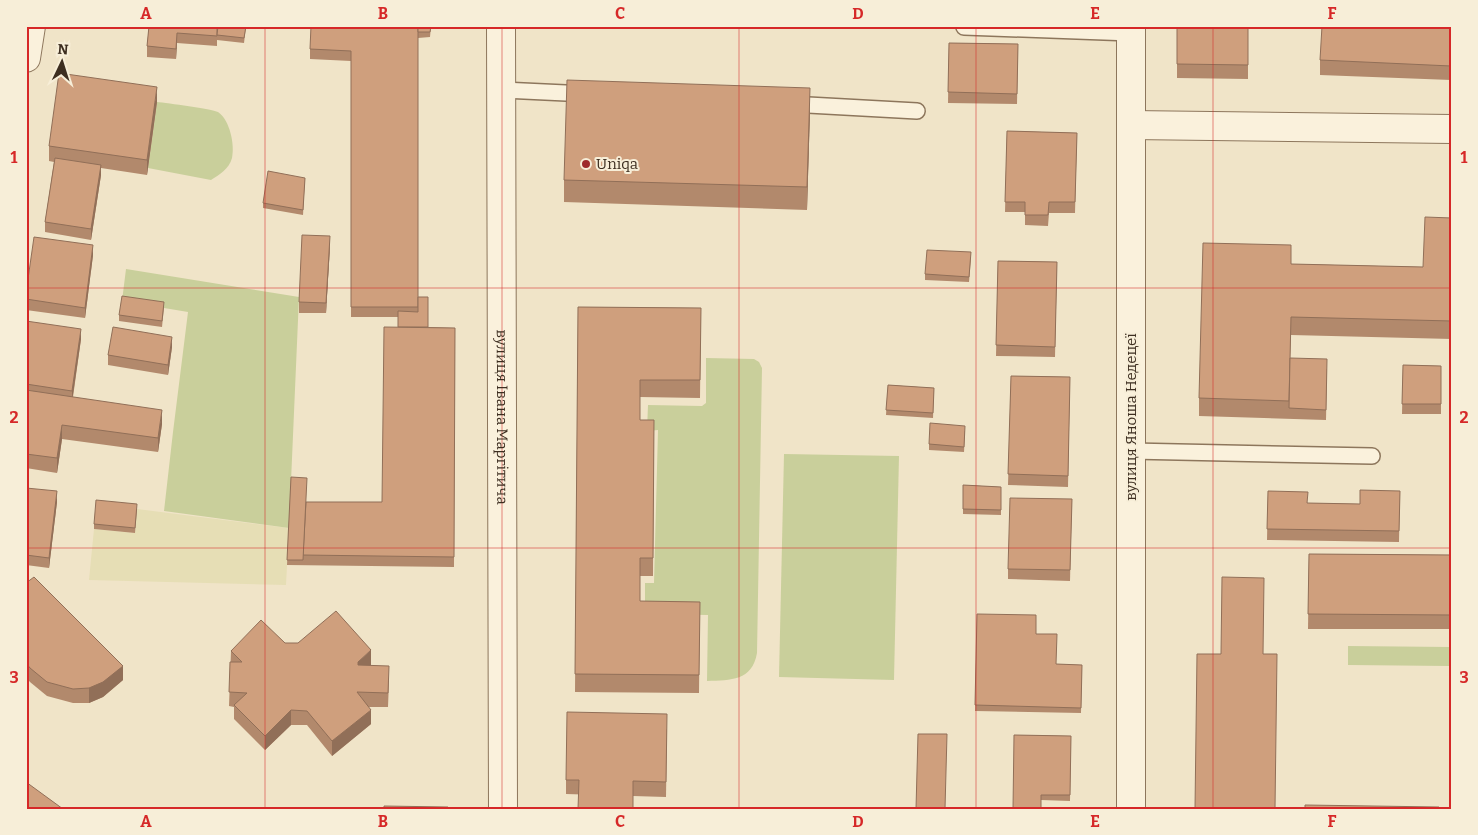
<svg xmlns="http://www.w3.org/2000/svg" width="1478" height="835" font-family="Bitter,serif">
<rect width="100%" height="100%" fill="#f0e4c8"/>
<path fill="#e6deb5" d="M137,509L289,528L286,585L89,580L94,529L135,533Z"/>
<g fill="#c9cf9b">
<path d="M157,102C167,103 212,109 218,112C230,120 235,145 232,158C229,169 219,175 211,180L148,168Z"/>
<path d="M126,269L299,297L289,528L164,511L173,432L188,312L122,301Z"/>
<path d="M706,358L754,359L759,362L762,368L757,653C752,681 731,680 707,681L708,615L645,614V583H654L658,430L647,431L648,405L702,406L706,403Z"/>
<path d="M784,454L899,456L894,680L779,677Z"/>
<path d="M1348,646L1450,647L1449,666L1348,665Z"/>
</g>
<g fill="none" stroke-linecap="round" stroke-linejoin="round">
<defs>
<g id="service">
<path d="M964,26V27L1131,33"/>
<path d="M502,90L587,94"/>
<path d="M790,104L917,111"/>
<path d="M1131,451L1372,456"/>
</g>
<g id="minor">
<path id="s1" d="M501,26L503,809"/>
<path d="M26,58L31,26"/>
<path d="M1131,125L1452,129"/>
<path d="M1131,809V26"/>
</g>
</defs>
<use href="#service" stroke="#8d765c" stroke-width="18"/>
<use href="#minor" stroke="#8d765c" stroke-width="30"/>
<use href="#service" stroke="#faf1dc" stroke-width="15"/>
<use href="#minor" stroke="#faf1dc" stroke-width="28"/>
</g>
<g fill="#b2896c">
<path d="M149,26H246L244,43L217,40V46L177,43L176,59L147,57V46Z"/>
<path d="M431,26L430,37L418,38V297L428,327L455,328L454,567L287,565L291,477L306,502H382L398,327V317H351V61L310,59V49Z"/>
<path d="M1177,26H1248V79L1177,78Z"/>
<path d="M1452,26L1451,80L1320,75V60Z"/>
<path d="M949,43L1018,44L1017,104L948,103Z"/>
<path d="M157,102L147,175L101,168V175L91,240L45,232V222L54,162L49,161V146Z"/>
<path d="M810,110L807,210L564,202V180Z"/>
<path d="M1007,131L1077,133L1075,213H1049L1048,226L1025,225V212H1005Z"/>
<path d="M305,178L303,215L263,208V203Z"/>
<path d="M1452,218V339L1291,335L1290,358L1327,369L1326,420L1199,416V398L1291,264L1423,267Z"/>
<path d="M330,246L326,313H299V302Z"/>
<path d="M93,255L85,318L26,310V293Z"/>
<path d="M971,257L969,282L925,280V274Z"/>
<path d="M998,261L1057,262L1055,357L996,356Z"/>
<path d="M164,307L162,327L119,321V315Z"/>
<path d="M578,307L701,308L700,398L640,397V420H654L653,576H640V601L700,602L699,693L575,692Z"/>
<path d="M26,321L81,339L73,397L162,424L158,452L62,439L57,473L26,468Z"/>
<path d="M172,347L168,375L108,365V355Z"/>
<path d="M1403,365L1441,366V414H1402Z"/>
<path d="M1011,376L1070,377L1068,487L1008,485Z"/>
<path d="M888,385L934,388L933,418L886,415Z"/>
<path d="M965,431L964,452L929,450V444Z"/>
<path d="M963,485L1001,487V515L963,514Z"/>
<path d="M26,488L57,502L49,568L26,565Z"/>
<path d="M1268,491L1308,503L1360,504L1400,491L1399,542L1267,540Z"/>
<path d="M1072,499L1070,581L1008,579V569Z"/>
<path d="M137,509L135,533L94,529V524Z"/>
<path d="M1309,554L1452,555V629H1308Z"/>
<path d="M26,583L123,680L103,697L89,703H73L47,696L30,682L26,677Z"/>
<path d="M977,614L1036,634L1056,664L1082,665L1081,713L975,711Z"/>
<path d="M285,643L371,665L370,666L389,681L388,707H369L371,724L332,756L307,725H291L265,750L234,719V707L229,706L231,651Z"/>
<path d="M667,729L666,797L566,794V780Z"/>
<path d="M1014,735L1071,736L1070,801L1041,800Z"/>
</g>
<g fill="#916f58">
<path d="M177,33V43L176,59V49Z"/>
<path d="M157,87V102L147,175V160Z"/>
<path d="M810,88V110L807,210V187Z"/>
<path d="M101,165V175L91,240V229Z"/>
<path d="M330,236V246L326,313V303Z"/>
<path d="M93,245V255L85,318V308Z"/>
<path d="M81,329V339L72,401V391Z"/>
<path d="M172,337V347L168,375V365Z"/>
<path d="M162,410V424L158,452V438Z"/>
<path d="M62,425V439L57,473V458Z"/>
<path d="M57,491V502L49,568V558Z"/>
<path d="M371,650V665L358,676V662Z"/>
<path d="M123,666V680L103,697L89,703V688Z"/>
<path d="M291,710V725L265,750V736Z"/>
<path d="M371,710V724L332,756V741Z"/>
</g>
<g fill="#cf9f7d" stroke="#916f58">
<path d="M149,26H217V36L177,33L176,49L147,46Z"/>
<path d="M218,26H246L244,38L217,35Z"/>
<path d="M311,26H418V307H351V51L310,49Z"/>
<path d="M418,26H431L430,32H418Z"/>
<path d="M1177,26H1248V65L1177,64Z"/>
<path d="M1322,26H1452L1451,66L1320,60Z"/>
<path d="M949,43L1018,44L1017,94L948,92Z"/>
<path d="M59,73L157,87L147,160L49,146Z"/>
<path d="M567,80L810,88L807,187L564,180Z"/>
<path d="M1007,131L1077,133L1075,202H1049L1048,215H1025V202H1005Z"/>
<path d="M55,158L101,165L91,229L45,222Z"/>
<path d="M268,171L305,178L303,210L263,203Z"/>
<path d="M1425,217L1452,218V321L1291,317L1289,401L1199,398L1203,243L1291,245V264L1423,267Z"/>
<path d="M302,235L330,236L326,303L299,302Z"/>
<path d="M34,237L93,245L85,308L26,299V293Z"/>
<path d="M927,250L971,252L969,277L925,274Z"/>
<path d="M998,261L1057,262L1055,347L996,345Z"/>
<path d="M122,296L164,302L162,321L119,315Z"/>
<path d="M418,297H428V327H398V311L418,312Z"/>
<path d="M578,307L701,308L700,380H640V420H654L653,558H640V601L700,602L699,675L575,674Z"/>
<path d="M26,321L81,329L72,391L26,384Z"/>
<path d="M113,327L172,337L168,365L108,355Z"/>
<path d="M384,327L455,328L454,557L303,555L306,502H382Z"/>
<path d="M1290,358L1327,359L1326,410L1289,408Z"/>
<path d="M1403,365L1441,366V404H1402Z"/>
<path d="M1011,376L1070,377L1068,476L1008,474Z"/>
<path d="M888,385L934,388L933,413L886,410Z"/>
<path d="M26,390L162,410L158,438L62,425L57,458L26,454Z"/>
<path d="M930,423L965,426L964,447L929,444Z"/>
<path d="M291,477L307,478L303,560H287Z"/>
<path d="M963,485L1001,487V510L963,509Z"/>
<path d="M26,488L57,491L49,558L26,555Z"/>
<path d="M1360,490L1400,491L1399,531L1267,529L1268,491L1308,492L1307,503L1360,504Z"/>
<path d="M1010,498L1072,499L1070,570L1008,569Z"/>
<path d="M96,500L137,504L135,528L94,524Z"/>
<path d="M1309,554L1452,555V615L1308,614Z"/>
<path d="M34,577L123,666L103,682L89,688L73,689L47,682L30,668L26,663V583Z"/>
<path d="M1222,577L1264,578L1263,654H1277L1275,809H1195L1197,654H1221Z"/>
<path d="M336,611L371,650L358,662V665L389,666L388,693L357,692L371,710L332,741L307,711L291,710L265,736L234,705L247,693L229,692L230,662H242L231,651L261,620L285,643H298Z"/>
<path d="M977,614L1036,615V634H1057L1056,664L1082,665L1081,708L975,705Z"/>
<path d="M567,712L667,714L666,782L633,781V809H578L579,780H566Z"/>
<path d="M918,734H947L945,809H916Z"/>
<path d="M1014,735L1071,736L1070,795H1041V809H1013Z"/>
<path d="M26,782L63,809H26Z"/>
<path d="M1305,805L1439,807V809H1305Z"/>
<path d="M384,806L448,807V809H384Z"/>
</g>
<path fill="none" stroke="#d62828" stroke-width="1" stroke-opacity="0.55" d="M265,26V809M502,26V809M739,26V809M976,26V809M1213,26V809M26,288H1452M26,548H1452"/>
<circle fill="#9e2a2b" stroke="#f7eed8" stroke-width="2" cx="586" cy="164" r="5"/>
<g text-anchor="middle" stroke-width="4" stroke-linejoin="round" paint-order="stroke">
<g font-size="15" fill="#3d2e20" stroke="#f7eed8" text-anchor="start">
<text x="596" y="169">Uniqa</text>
</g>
<g font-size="15" fill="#3d2e20" stroke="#f7eed8">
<text dy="5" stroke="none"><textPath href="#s1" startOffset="391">вулиця Івана Маргітича</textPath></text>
<text transform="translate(1131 417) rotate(-90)" y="5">вулиця Яноша Недецеї</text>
</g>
</g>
<rect width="1478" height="835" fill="none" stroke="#f7eed8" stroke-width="55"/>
<g transform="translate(62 62) rotate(4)" stroke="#f7eed8" stroke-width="4" paint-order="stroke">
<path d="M0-4L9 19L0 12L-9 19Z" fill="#3d2e20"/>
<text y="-8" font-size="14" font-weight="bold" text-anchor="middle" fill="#3d2e20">N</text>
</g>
<rect x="28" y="28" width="1422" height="780" fill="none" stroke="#d62828" stroke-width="2"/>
<g font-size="16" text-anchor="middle" font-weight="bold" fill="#d62828">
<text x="146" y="19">A</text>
<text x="383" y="19">B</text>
<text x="620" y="19">C</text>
<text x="858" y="19">D</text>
<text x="1095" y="19">E</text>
<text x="1332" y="19">F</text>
<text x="14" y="163">1</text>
<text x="1464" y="163">1</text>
<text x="14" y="423">2</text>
<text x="1464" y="423">2</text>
<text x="14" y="683">3</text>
<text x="1464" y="683">3</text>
<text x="146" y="827">A</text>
<text x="383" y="827">B</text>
<text x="620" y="827">C</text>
<text x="858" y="827">D</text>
<text x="1095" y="827">E</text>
<text x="1332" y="827">F</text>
</g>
</svg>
